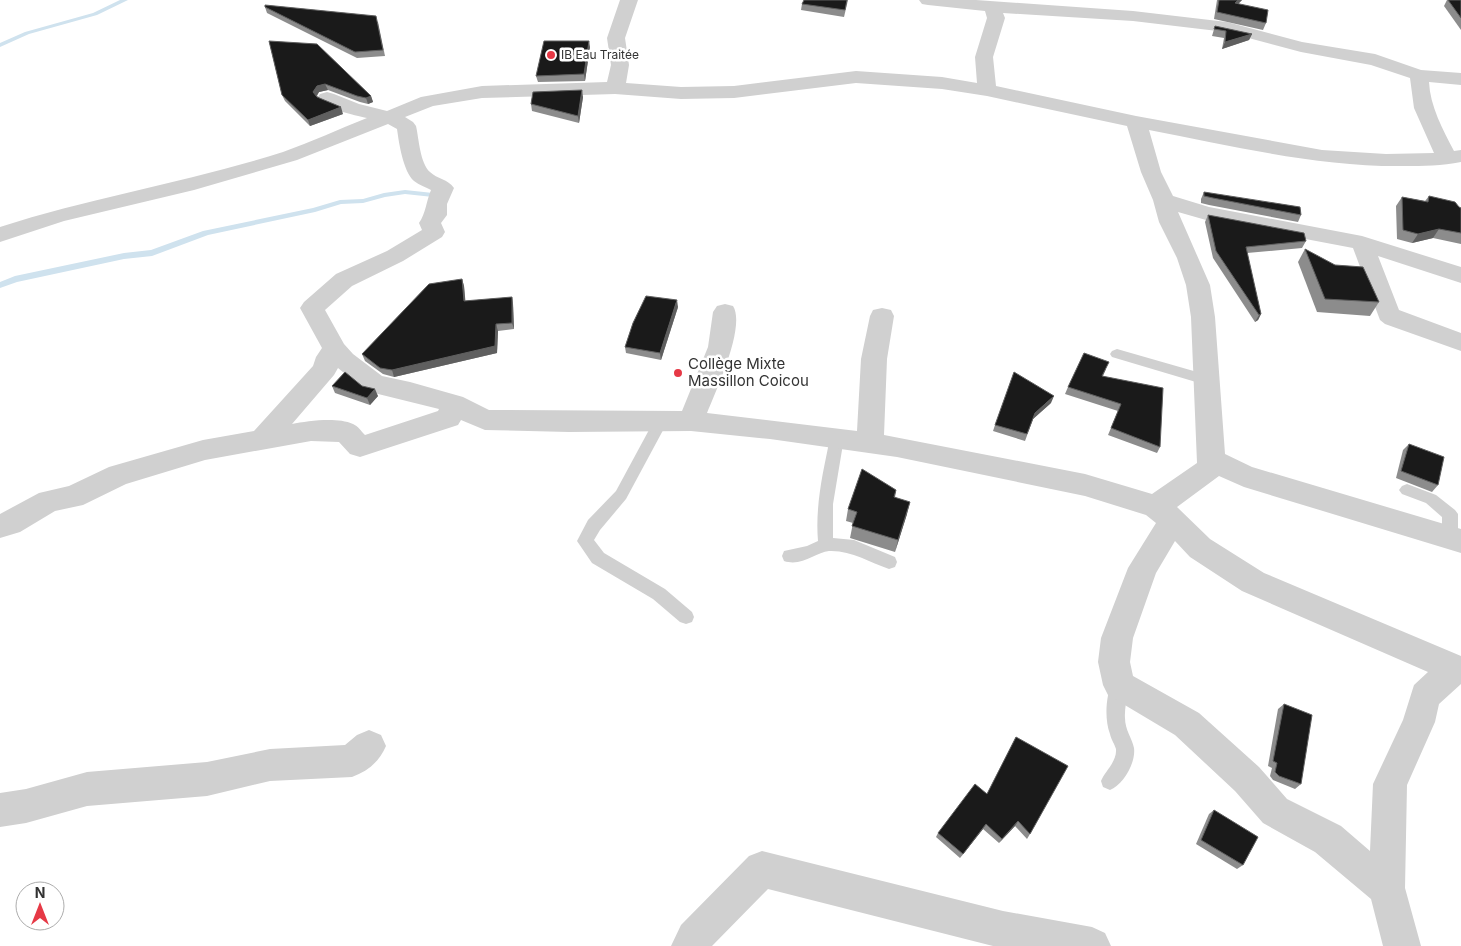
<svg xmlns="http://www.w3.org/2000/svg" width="1461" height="946" font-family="Inter,sans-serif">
<rect width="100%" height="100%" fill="#fff"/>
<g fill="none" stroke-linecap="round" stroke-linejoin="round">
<g fill="#cfe2ee" fill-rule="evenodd">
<path d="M120,0H128L97,15L29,34L0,47V43L25,32L93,13Z"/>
<path d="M405,190L433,193L437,195L433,197L405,194L385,197L363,203L341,204L315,212L208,235L152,256L124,259L17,282L0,288V282L15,276L124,253L151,250L203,231L313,208L340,200L363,199L384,193Z"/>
</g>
<g fill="#d0d0d0" fill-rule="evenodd">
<path d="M1117,349L1211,376L1213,380L1211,384L1206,385L1112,357L1110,354L1112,351Z"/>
<path d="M661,416L666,417L668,421L626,499L600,530L594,540L604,553L665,589L692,612L694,617L692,622L686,624L680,622L653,599L592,563L577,541L588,520L616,491L656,417Z"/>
<path d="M837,432L842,434L844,438L833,504V538L854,540L895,557L897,562L895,567L889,569C869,562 851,550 829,551C816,552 802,567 784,561L782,556L784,551L807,546L818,541C815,506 823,472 830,438L832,434Z"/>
<path d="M1407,484L1436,495L1455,510L1458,514V538L1456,543L1450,545L1444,543L1442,538V517L1426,503L1402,494L1399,490L1402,486Z"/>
<path d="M1119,677L1125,679C1130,691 1124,706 1125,718C1125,730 1132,738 1134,748C1136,763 1123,785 1110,790L1103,787L1101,781C1105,771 1117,762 1116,749C1115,745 1111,739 1110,734C1104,718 1106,695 1113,679Z"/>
</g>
<g fill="#d0d0d0" fill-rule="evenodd">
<path d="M620,0H638L625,38L629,65L626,83L681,87L734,86L856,71L942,77L977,83L975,57L987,18L985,11L928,5L922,4L919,0H976L1133,11L1227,22L1302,42L1375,54L1421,70L1461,73V85L1429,82C1430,106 1443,130 1454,151L1461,150V162C1442,166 1423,166 1404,166C1318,167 1233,146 1149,130L1161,172L1173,196L1209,207L1362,236L1461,267V283L1378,256L1399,310L1461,333V351L1385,324L1380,320L1353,248L1206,220L1178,212L1210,285L1215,317L1225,454L1252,467L1461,529V553L1244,487L1219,476L1177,507L1210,539L1264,573L1461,656V684L1439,704L1435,722L1407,785L1405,888L1421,946H1383L1371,899L1315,852L1263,823L1235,791L1175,735L1108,695L1103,685L1098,662L1101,638L1128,568L1156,523L1146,515L1085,496L897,457L770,439L691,431L569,432L485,430L461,420L458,425L360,457L350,454L339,442L311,441L205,460L126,484L83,505L55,511L20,532L0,538V514L39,493L69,486L109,467L203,440L254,431L313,366L316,357L322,348L300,308L304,302L336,274L387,251L422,230L419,223C426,213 426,202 431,190C426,187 419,185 414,181C403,171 399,143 397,129L388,124L297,160L194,190L64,221L0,242V227C93,197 190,182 283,152C311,142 339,129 367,118C354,115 325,109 317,98L320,94L327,92L334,94L359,104L387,111L421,97L482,86L607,82L611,65L607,38ZM1003,13L1133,21L1226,32L1301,52L1371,65L1410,78L1414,108L1434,153L1386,154L1322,150L1136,116L996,86L993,57L1005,18ZM856,83L942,89L987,96L1127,126L1141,172L1153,200L1159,222L1177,258L1186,285L1191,317L1197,463L1152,494L1085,474L884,435L887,359L894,316L891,310L882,308L873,310L870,316L861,359L857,431L707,413C716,391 746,326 733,306L725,304L717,306L713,312L708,347L682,411L489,410L463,397L410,382L382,376L353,354L344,344L325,310L352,286L403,261L442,237L445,232L441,223L447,215V204L454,188C448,179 437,179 430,172C420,163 419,139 416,126L413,122L405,117L433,106L482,98L615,94L681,99L734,98ZM338,368L366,391L439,409L438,411L365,435C361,431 358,426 353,424C337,417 308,421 292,424L334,375ZM1175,541L1190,557L1242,591L1428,672L1414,685L1403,720L1373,784L1370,851L1341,826L1287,799L1259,767L1199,713L1133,676L1130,662L1133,638L1156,573Z"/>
<path d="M369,730L381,735L386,746C379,762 368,771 352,777L270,781L207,796L87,806L26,823L0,827V793L26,789L87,772L207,762L270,749L345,745L357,735Z"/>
<path d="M762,851L1003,911L1092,927L1105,933L1111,946H993L768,889L712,946H671L681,925L749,856Z"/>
</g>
</g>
<g fill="#8c8c8c">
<path d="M848,0L844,17L801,10L802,4Z"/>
<path d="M1217,0H1242L1238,4L1266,23L1263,30L1214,19Z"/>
<path d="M1447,0H1461V30L1444,6Z"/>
<path d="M265,7L378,22L385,56L357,58L267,13Z"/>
<path d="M1215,26L1252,34L1249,40L1222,49L1224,38L1212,36Z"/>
<path d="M269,41L371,96L373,102L368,104L360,102L328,90L319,92L317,96L343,114L310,126L285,101L282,95Z"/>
<path d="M590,47L585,81L538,82L536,76Z"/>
<path d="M583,97L579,123L532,111L531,104Z"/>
<path d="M1204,192L1301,215L1298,222L1209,205L1201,203V199Z"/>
<path d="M1429,196L1461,208V244L1433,238L1412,243L1397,239L1396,206L1402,197L1425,201Z"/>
<path d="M1208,215L1306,241L1302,248L1247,253L1261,314L1258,320L1255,322L1213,258L1205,222Z"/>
<path d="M1305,249L1379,302L1370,316L1317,312L1298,262Z"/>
<path d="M462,279L464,286L465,301L512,297L513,304L514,329L498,331L497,353L394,377L383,374L365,361L362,354Z"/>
<path d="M678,307L661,360L626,353L625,347Z"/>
<path d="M1106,369L1103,376L1160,447L1157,453L1108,435L1118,411L1065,394L1068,387Z"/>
<path d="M332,386H362L378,396L370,405L335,393Z"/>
<path d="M1051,403L1033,419L1025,441L993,431L995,425Z"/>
<path d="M1409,444L1438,485L1432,492L1396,478L1403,450Z"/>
<path d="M896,490L895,498L907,514L895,552L850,538L853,523L846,521L848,509Z"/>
<path d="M1284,704L1301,784L1295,789L1273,780L1270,776L1272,768L1268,766L1278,709Z"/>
<path d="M1016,737L1030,834L1027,839L1015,826L999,843L983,829L960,858L936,837L938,833L987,794Z"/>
<path d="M1214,810L1243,865L1237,869L1196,844L1209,814Z"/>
</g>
<g fill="#5f5f5f">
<path d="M1238,0H1242L1232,10L1235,3Z"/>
<path d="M1252,34L1249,40L1222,49L1225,42Z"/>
<path d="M589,41L590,47L585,81L584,74Z"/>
<path d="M325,84L328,90L319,92L315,98L313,92L317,86Z"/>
<path d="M582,90L583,97L579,123L578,116Z"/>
<path d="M371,96L373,102L368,104L366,98Z"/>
<path d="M341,107L343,114L310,126L308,120Z"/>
<path d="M1439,229L1433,238L1412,243L1418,234Z"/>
<path d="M462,279L464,286L466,307L464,301Z"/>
<path d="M512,297L513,304L514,329L512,323Z"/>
<path d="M677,300L678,307L661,360L660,353Z"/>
<path d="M1261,314L1258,320L1255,322L1259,315Z"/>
<path d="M496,324L498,331L497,353L394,377L392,370Z"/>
<path d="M375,389L378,396L370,405L367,398Z"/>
<path d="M1054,396L1051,403L1033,419L1025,441L1035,413Z"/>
<path d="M910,502L907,514L895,552L898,540Z"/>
<path d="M1018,821L1015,826L999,843L1002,839Z"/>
<path d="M986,824L983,829L960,858L963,854Z"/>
</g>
<g fill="#1a1a1a" stroke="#5f5f5f">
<path d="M804,0H847L845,10L802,4Z"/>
<path d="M1219,0H1238L1235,3L1268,10L1266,23L1217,12Z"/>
<path d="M1448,0H1461V18Z"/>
<path d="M265,5L376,16L383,50L355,52L265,7Z"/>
<path d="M1215,26L1252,34L1225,42L1226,31L1214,29Z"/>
<path d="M269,41L317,44L371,96L366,98L357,96L325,84L317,86L313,92L317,97L341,107L308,120L282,95Z"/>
<path d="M544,41H589L584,74L536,76Z"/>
<path d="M582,90L578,116L531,104L533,92Z"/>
<path d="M1204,192L1300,207L1301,215L1213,198L1204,196Z"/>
<path d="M1429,196L1455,202L1459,207L1461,208V233L1439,229L1418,234L1403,230L1402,197L1428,202Z"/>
<path d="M1208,215L1304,233L1306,241L1246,247L1261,314L1259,315L1216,251Z"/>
<path d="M1305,249L1335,265L1363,267L1379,302L1325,299Z"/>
<path d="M462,279L464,301L512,297V323L496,324L495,346L392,370L380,368L362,354L429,284Z"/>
<path d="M646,296L677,300L660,353L625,347L633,323Z"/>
<path d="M1084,353L1109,362L1102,376L1163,388L1160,447L1111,428L1121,404L1068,387Z"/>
<path d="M345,372L362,386L375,389L367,398L332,386Z"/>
<path d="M1014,372L1054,396L1035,413L1027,434L995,425Z"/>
<path d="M1409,444L1444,457L1438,485L1401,471Z"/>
<path d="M862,469L896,490L894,497L910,502L898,540L852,526L857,512L848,509Z"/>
<path d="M1284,704L1312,715L1301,784L1279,776L1275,772L1277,763L1273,761Z"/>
<path d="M1016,737L1068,766L1030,834L1018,821L1002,839L986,824L963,854L938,833L975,784L987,794Z"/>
<path d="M1214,810L1258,837L1243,865L1201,840Z"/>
</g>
<g fill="#e63946" stroke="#fff" stroke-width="2">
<circle cx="551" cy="55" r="5"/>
<circle cx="678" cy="373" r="5"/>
</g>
<g text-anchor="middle" stroke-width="5" stroke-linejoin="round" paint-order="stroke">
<g font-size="12" fill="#333" stroke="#fff" text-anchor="start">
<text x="561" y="59">IB Eau Traitée</text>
</g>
<g font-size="15" fill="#333" stroke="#fff" text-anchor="start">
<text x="688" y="369">Collège Mixte<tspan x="688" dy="17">Massillon Coicou</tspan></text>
</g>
</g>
<g transform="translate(40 906)"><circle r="24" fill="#ffffff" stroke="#adadad"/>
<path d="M0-4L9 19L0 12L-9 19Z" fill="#e63946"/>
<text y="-8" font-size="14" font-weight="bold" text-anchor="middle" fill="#333333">N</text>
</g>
</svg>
